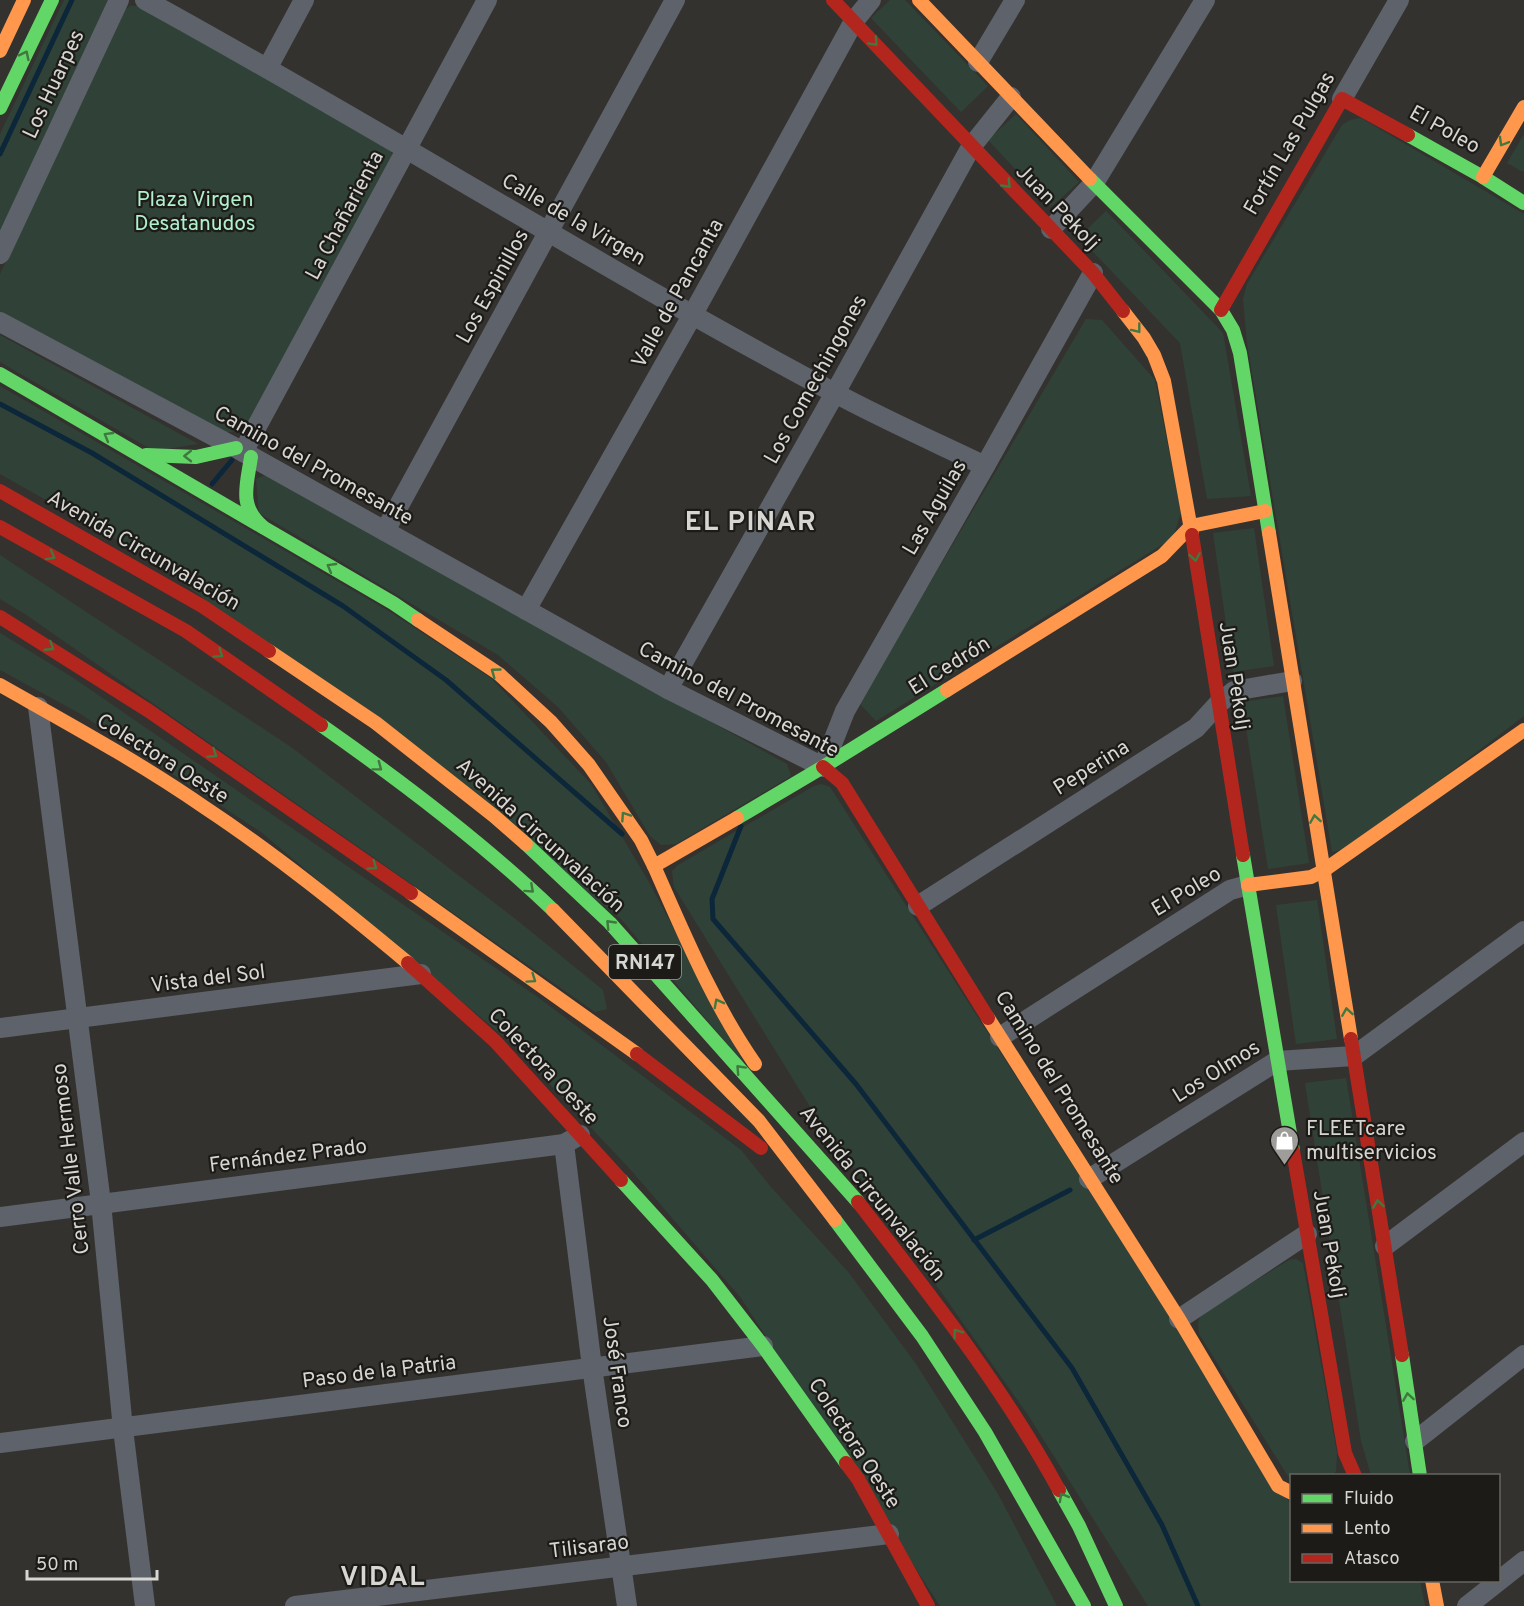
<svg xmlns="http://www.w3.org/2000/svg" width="1524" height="1606" font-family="Overpass,sans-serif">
<rect width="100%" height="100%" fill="#34322f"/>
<g fill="#304237">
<path d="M64,0H111L0,236V134Z"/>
<path d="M890,0H905L988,86L961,112L871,18Z"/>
<path d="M130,6H141L386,144L392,154L393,161L246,428L232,432H218L0,313V274L123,11Z"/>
<path d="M1016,114L1079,182L1051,207L988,140Z"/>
<path d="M1361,118L1524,214V716L1352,847L1332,852L1247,343L1243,299L1247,284L1342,125L1350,120Z"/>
<path d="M1524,134V170L1523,172L1507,163Z"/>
<path d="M1106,211L1223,333L1251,496L1207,499L1180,343L1079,237Z"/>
<path d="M1086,319L1102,320L1155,380L1181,512L1173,538L876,721L859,703Z"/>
<path d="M0,335L198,444L154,451L0,362Z"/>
<path d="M0,386L392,613L491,678L591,784L650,884L746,1066L620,918L156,562L0,474Z"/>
<path d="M263,476H270L490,600L787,764L791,776L676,844L661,845L650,836L606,762L558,707L498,655L259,513L256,479Z"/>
<path d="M1254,528L1274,666L1233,672L1213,533Z"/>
<path d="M0,555L291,747L518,921L603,990L607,1009L595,1012L25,614L0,599Z"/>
<path d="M0,633L72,677L539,998L741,1150L770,1186L849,1273L916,1364L998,1494L1057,1606H940L741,1298L630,1169L511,1043L261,832L79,713L0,670Z"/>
<path d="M1283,696L1309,863L1268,869L1242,702Z"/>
<path d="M821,784L830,787L1291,1505L1292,1580L1420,1581L1425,1606H1148L1028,1415L809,1105L674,887L672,871L678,865L814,786Z"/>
<path d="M1317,900L1337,1039L1296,1044L1276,905Z"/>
<path d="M1346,1078L1410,1475H1371L1361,1441L1305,1083Z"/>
<path d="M1296,1259L1303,1263L1337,1453L1336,1471L1333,1475L1292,1476L1291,1481L1199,1334L1198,1323L1201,1314L1289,1260Z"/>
</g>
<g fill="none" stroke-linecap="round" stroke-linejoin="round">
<g stroke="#0c263a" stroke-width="5">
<path d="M0,154L72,0"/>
<path d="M0,404L92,453L343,606L446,680L622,834"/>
<path d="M212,484L232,460"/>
<path d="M741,826L712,899L713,919L856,1084L1072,1368L1162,1525L1198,1606"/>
<path d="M974,1240L1070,1190"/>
</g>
<g stroke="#5e626a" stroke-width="20">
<path d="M145,0C377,127 600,268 833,392C883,419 935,442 985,466"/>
<path d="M978,62L1015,0"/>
<path d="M268,67L304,0"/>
<path d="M1342,99L1399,0"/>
<path d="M1051,229L1094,183L1205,0"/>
<path d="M0,254L119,0"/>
<path d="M0,322L236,448L668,689L823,767L845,711L985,466L1093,273"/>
<path d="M243,452L487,0"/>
<path d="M385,531L675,0"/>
<path d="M526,610L693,314L854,21L871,0"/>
<path d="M668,689L835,393L971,147L1011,97"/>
<path d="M38,707L101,1203L123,1429L145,1606"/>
<path d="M918,906L1196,728L1218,704L1234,691L1292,681"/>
<path d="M0,1028L421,974"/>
<path d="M1000,1037L1230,890L1248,885"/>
<path d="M564,1144L592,1367L627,1606"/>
<path d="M1089,1179L1277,1061L1354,1056L1524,931"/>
<path d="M0,1217L564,1144L580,1135"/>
<path d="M1385,1246L1524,1142"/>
<path d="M1179,1319L1307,1234"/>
<path d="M1415,1441L1524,1355"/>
<path d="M0,1443L763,1346"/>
<path d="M295,1606L889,1534"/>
<path d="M1467,1606L1524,1561"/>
</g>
<g stroke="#63d668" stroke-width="14">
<path d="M0,108L52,0"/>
<path d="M1408,135L1483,177L1524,203"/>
<path d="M1090,179L1221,310L1233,330L1240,353L1269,533"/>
<path d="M0,374L393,603L418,620"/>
<path d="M146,455L196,457L236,448"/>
<path d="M251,457C247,485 238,506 263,527"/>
<path d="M321,725C401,781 482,842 553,910"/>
<path d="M737,818L823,767L947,690"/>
<path d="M526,844L610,923L858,1202"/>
<path d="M1243,855L1293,1151"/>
<path d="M621,1180L712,1280L763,1346L846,1463"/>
<path d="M835,1220L922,1336L985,1432L1084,1606"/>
<path d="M1402,1355L1420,1476"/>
<path d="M1059,1490L1079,1526L1116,1606"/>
</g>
<g stroke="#ff974d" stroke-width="14">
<path d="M919,0L1090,179"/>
<path d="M0,51L24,0"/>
<path d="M1483,177L1524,107"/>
<path d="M1123,311L1144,338L1154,355L1164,381L1192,535"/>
<path d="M1269,533L1351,1039"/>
<path d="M418,620L499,674L551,722L589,765L641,840L654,866L737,818"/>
<path d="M269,651L376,723L494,816L526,844"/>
<path d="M0,685C69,724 139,762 204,807C275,854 342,908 408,963"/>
<path d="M947,690L1162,556L1191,526L1265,511"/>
<path d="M654,866C684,934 712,1002 755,1064"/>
<path d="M1248,885L1311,877L1323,871L1524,730"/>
<path d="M411,893L637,1054"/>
<path d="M553,910L759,1121L835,1220"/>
<path d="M988,1018L1179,1319L1278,1486L1292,1493"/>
<path d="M1432,1580L1437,1606"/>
</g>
<g stroke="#b3261e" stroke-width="14">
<path d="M833,0L1093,273L1123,311"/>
<path d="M1221,310L1342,99L1408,135"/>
<path d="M0,491L202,606L269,651"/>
<path d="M0,527L186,631L321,725"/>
<path d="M1192,535L1243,855"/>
<path d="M0,617L149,711L411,893"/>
<path d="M823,767L842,783L988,1018"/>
<path d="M408,963L495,1041L621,1180"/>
<path d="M1351,1039L1402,1355"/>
<path d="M637,1054L761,1148"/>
<path d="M1293,1151L1345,1453L1355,1476"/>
<path d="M858,1202C930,1295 1003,1387 1059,1490"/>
<path d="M846,1463L858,1479L928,1606"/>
</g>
</g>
<defs><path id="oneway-chevron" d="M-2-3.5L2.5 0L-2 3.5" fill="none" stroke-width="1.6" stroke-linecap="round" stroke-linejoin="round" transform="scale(1.5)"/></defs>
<g stroke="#407840">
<use href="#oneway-chevron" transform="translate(874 42) rotate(47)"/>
<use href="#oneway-chevron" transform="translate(25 55) rotate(-64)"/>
<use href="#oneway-chevron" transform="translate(1503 142) rotate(120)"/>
<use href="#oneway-chevron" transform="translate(1007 184) rotate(46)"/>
<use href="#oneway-chevron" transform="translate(1137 329) rotate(52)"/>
<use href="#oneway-chevron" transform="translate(108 436) rotate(-150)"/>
<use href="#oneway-chevron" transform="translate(188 456) rotate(180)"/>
<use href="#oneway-chevron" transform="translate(51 556) rotate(29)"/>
<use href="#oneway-chevron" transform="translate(1195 557) rotate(81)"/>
<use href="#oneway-chevron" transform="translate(331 567) rotate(-150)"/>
<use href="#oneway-chevron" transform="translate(50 647) rotate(33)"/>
<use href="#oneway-chevron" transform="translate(219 654) rotate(35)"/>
<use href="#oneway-chevron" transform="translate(495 672) rotate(-144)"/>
<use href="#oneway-chevron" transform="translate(213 754) rotate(34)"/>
<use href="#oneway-chevron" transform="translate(378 767) rotate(37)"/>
<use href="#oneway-chevron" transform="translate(625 816) rotate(-124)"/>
<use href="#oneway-chevron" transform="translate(1315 819) rotate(-99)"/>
<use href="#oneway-chevron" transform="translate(373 866) rotate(35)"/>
<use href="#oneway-chevron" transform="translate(530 889) rotate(42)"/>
<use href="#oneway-chevron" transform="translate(610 924) rotate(-134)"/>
<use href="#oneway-chevron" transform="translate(532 979) rotate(35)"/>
<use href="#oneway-chevron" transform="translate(718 1003) rotate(-118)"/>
<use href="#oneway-chevron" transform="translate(1347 1012) rotate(-99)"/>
<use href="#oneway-chevron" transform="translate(740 1069) rotate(-133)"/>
<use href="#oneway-chevron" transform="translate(1378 1204) rotate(-99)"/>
<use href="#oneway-chevron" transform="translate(957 1333) rotate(-126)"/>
<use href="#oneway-chevron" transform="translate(1408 1397) rotate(-99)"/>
<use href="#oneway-chevron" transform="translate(1063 1497) rotate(-119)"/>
</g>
<defs>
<symbol id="shop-pin" viewBox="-11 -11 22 30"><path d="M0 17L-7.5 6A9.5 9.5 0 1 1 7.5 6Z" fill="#9e9d99" stroke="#1c1b18"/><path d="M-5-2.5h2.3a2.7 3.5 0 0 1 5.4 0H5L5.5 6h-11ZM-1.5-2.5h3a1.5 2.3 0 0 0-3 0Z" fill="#fff"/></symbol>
</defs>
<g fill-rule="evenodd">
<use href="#shop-pin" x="1268" y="1124" width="33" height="45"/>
</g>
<g text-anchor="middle" stroke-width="4.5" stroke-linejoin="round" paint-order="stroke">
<rect fill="#1c1b18" stroke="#9f9e9a" stroke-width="1.5" x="609" y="945" width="72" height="34" rx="4.5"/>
<g font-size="20" font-weight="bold" fill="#d7d6d2">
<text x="645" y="969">RN147</text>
</g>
<g font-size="21" fill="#d7d6d2" stroke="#1c1b18">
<text transform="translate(53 84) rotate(-65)" y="7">Los Huarpes</text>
<text transform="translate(1445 129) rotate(29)" y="7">El Poleo</text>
<text transform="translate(1289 143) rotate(-60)" y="7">Fortín Las Pulgas</text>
<text transform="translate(1058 207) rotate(46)" y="7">Juan Pekolj</text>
<text transform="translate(344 215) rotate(-62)" y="7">La Chañarienta</text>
<text transform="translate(574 219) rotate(30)" y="7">Calle de la Virgen</text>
<text transform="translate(492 286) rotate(-61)" y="7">Los Espinillos</text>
<text transform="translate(677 293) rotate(-61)" y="7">Valle de Pancanta</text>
<text transform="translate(815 379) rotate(-61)" y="7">Los Comechingones</text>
<text transform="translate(314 465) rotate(29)" y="7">Camino del Promesante</text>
<text transform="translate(934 507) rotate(-60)" y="7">Las Aguilas</text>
<text transform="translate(144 550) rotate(30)" y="7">Avenida Circunvalación</text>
<text transform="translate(949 665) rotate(-32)" y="7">El Cedrón</text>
<text transform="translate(1235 676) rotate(81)" y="7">Juan Pekolj</text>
<text transform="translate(739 699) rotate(28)" y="7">Camino del Promesante</text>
<text transform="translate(163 758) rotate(32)" y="7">Colectora Oeste</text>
<text transform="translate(1091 767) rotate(-32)" y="7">Peperina</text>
<text transform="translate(541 835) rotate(42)" y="7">Avenida Circunvalación</text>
<text transform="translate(1186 891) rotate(-31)" y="7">El Poleo</text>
<text transform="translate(208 978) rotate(-7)" y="7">Vista del Sol</text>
<text transform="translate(544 1066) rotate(47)" y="7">Colectora Oeste</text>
<text transform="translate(1216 1071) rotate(-32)" y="7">Los Olmos</text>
<text transform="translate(1060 1087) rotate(58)" y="7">Camino del Promesante</text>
<text transform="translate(288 1155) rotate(-7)" y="7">Fernández Prado</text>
<text transform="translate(70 1159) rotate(-97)" y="7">Cerro Valle Hermoso</text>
<text transform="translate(873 1193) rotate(51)" y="7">Avenida Circunvalación</text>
<text transform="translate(1330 1244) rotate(80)" y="7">Juan Pekolj</text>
<text transform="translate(379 1371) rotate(-7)" y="7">Paso de la Patria</text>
<text transform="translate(618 1372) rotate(82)" y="7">José Franco</text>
<text transform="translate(855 1443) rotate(57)" y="7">Colectora Oeste</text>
<text transform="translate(589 1546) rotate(-7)" y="7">Tilisarao</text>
</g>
<g font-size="21" fill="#b0f1cc" stroke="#1c1b18">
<text x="195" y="206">Plaza Virgen<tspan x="195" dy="24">Desatanudos</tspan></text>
</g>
<g font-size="21" fill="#d7d6d2" stroke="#1c1b18" text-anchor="start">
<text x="1306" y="1135">FLEETcare<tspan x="1306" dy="24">multiservicios</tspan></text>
</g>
<g font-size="27" font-weight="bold" letter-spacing="1.5" fill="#d7d6d2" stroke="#1c1b18">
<text x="751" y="530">EL PINAR</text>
<text x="383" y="1585">VIDAL</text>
</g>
</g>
<rect x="1290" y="1474" width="210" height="108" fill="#1c1b18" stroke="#676662" stroke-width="1.5"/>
<rect x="1302" y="1494" width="30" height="9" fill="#63d668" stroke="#676662" stroke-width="1.5"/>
<text x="1344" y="1504" font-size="18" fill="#d7d6d2">Fluido</text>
<rect x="1302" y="1524" width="30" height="9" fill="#ff974d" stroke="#676662" stroke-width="1.5"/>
<text x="1344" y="1534" font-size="18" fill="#d7d6d2">Lento</text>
<rect x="1302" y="1554" width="30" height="9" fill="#b3261e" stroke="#676662" stroke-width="1.5"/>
<text x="1344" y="1564" font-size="18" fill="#d7d6d2">Atasco</text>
<path d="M27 1570v9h130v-9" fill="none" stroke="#d7d6d2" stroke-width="3"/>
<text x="36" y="1570" font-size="18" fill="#d7d6d2" stroke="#1c1b18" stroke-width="4.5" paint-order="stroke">50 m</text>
</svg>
